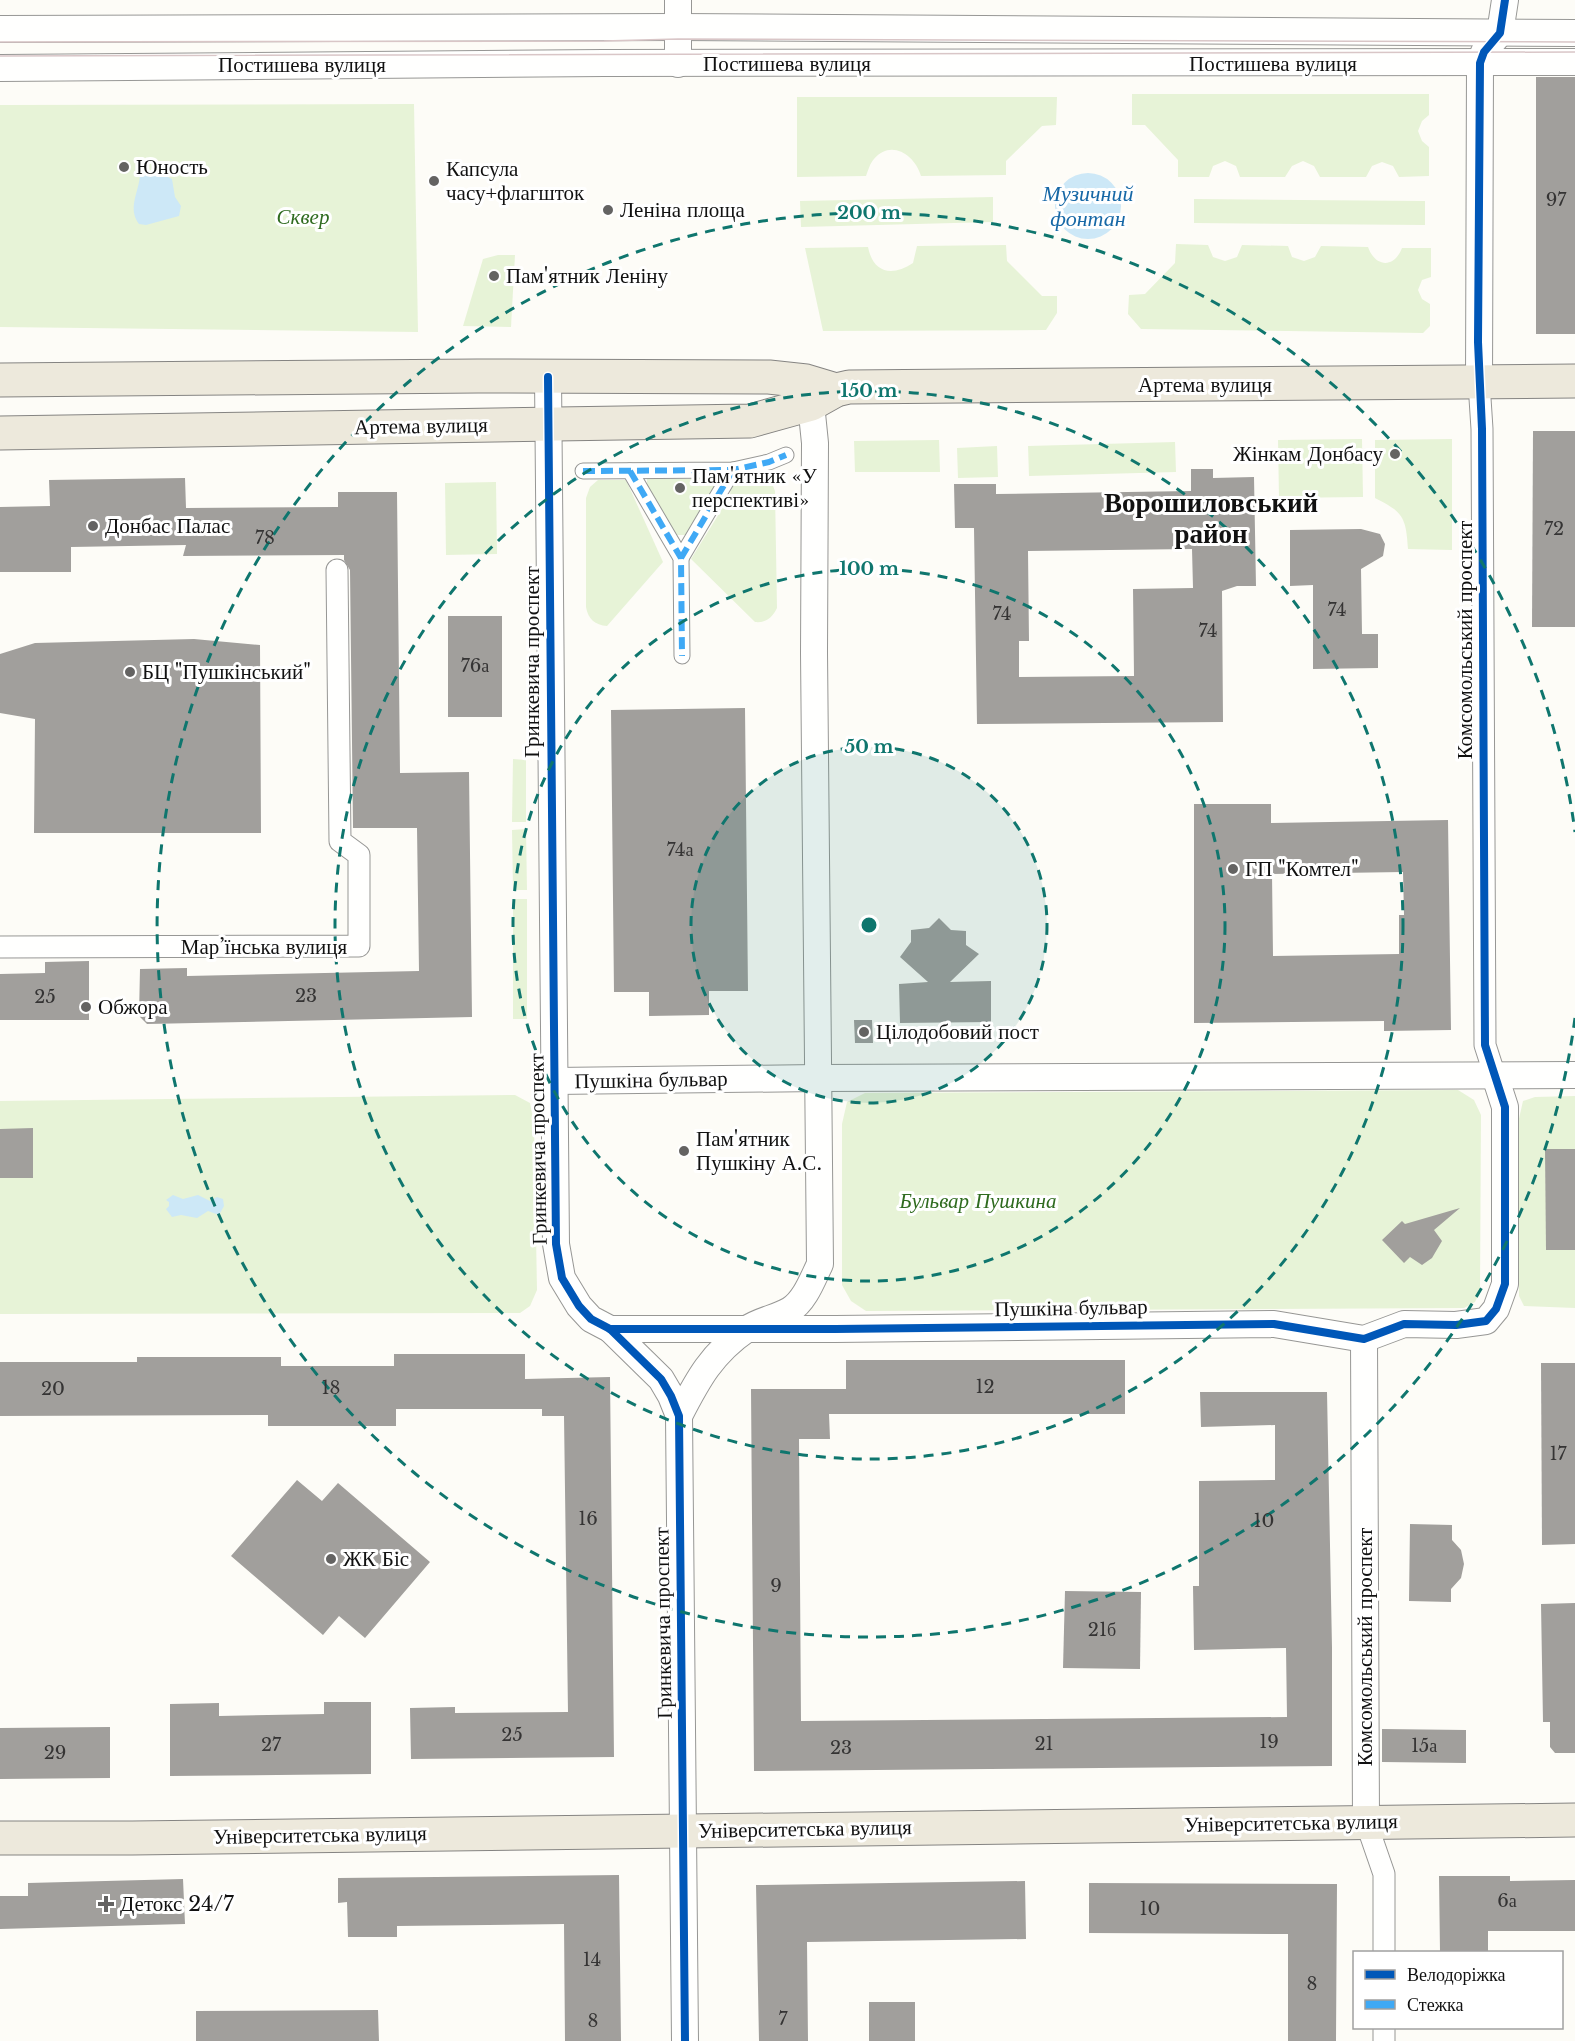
<svg xmlns="http://www.w3.org/2000/svg" width="1575" height="2041" font-family="'Libre Baskerville',serif">
<rect width="100%" height="100%" fill="#fdfcf7"/>
<g fill="#e7f3d7">
<path d="M1132,94H1429V115L1422,121L1418,131L1422,141L1429,147V176L1399,177L1393,166L1382,162L1372,166L1366,177H1320L1314,166L1303,161L1292,166L1285,177H1240L1236,166L1225,161L1213,166L1209,177H1178V160L1145,125H1132Z"/>
<path d="M797,97H1057L1056,125L1042,126L1006,161V175L921,176C915,155 891,139 874,159C870,163 868,171 866,176L797,177Z"/>
<path d="M414,104L418,332L0,327V105Z"/>
<path d="M993,197V222L801,227L800,201Z"/>
<path d="M1194,199L1425,201V225L1194,223Z"/>
<path d="M1176,244L1208,245L1213,257L1225,261L1237,257L1242,245L1288,246L1292,257L1304,261L1315,257L1321,246L1368,247C1375,267 1394,269 1402,248H1431V277L1422,280L1418,290L1422,299L1430,304V326L1423,333L1141,329L1128,314L1129,295L1145,294L1175,263Z"/>
<path d="M1006,245L1007,261L1042,296H1057V313L1046,330L823,331L805,248L868,247C873,273 892,277 913,263L917,246Z"/>
<path d="M498,255H515L511,327L463,326L483,259Z"/>
<path d="M1362,439L1363,497L1279,498L1278,440Z"/>
<path d="M1452,439V550L1408,549C1406,517 1403,512 1375,498V440Z"/>
<path d="M939,440L940,472H855L854,441Z"/>
<path d="M1175,442L1176,472L1029,476L1028,446Z"/>
<path d="M997,446L998,477L958,478L957,448Z"/>
<path d="M647,479H716V491L690,535H671L647,490Z"/>
<path d="M764,479L773,486L775,491L777,608C772,618 766,623 755,622L691,559L730,496L731,480Z"/>
<path d="M598,480H626L663,562L607,626C595,625 588,619 586,607V498L590,487Z"/>
<path d="M496,482L497,554L446,555L445,483Z"/>
<path d="M513,759L526,760V822H512Z"/>
<path d="M526,829L527,890H513L512,830Z"/>
<rect x="513" y="899" width="14" height="120"/>
<path d="M1458,1090L1474,1100L1481,1115L1480,1292L1475,1302L1464,1308L866,1311L851,1301L842,1285V1124L847,1102L865,1093Z"/>
<path d="M515,1095L530,1103L534,1124L537,1290L530,1306L520,1313L0,1314V1101Z"/>
<path d="M1575,1096V1308L1524,1306L1519,1296L1518,1123L1523,1101L1535,1097Z"/>
</g>
<g fill="#cde8f7">
<path d="M149,171L162,174L172,179L175,197L181,206L179,216L146,225L139,224C127,208 139,192 140,175Z"/>
<circle cx="1088" cy="206" r="33"/>
<path d="M173,1195L183,1199L198,1195L210,1201L217,1197L223,1199L224,1206L219,1215L208,1211L197,1218L181,1215L172,1217L166,1209L169,1206V1202L166,1200Z"/>
</g>
<g fill="#a19f9c" fill-rule="evenodd">
<rect x="1536" y="77" width="39" height="257"/>
<path d="M1533,431H1575V627H1532Z"/>
<path d="M1191,469H1213V478L1254,477L1256,586H1237L1222,591L1223,722L977,724L974,528H955L954,484H996V494L1191,491ZM1192,549L1193,588L1133,589L1134,676L1019,677V641H1029L1028,551Z"/>
<path d="M185,478L186,508L338,507V492H397L400,773L469,772L472,1017L147,1024L139,1016L140,969L187,968V976L419,971L417,828H353L350,570L344,560V555L183,556L186,545L71,547V572H0V507L50,506L49,480Z"/>
<path d="M1361,529L1380,534L1385,544L1383,556L1361,569L1362,634H1378V668L1313,669V585L1290,586V530Z"/>
<rect x="448" y="616" width="54" height="101"/>
<path d="M194,639L260,645L261,833H34L35,719L0,713V654L35,643Z"/>
<path d="M745,708L748,991H709V1015L649,1016V992H614L611,710Z"/>
<path d="M1194,804H1271V823L1448,820L1451,1030L1384,1031V1021L1194,1023ZM1403,872L1404,915H1399V954L1273,956L1272,874Z"/>
<path d="M939,918L951,930L966,931V945L979,954L950,982L991,981V1022L900,1023L899,984L928,982L900,957L911,942V930L929,928Z"/>
<path d="M89,961V1020H0V974L45,973V962Z"/>
<path d="M854,1020H872L873,1043H855Z"/>
<path d="M33,1128V1178H0V1129Z"/>
<path d="M1545,1149H1575V1250H1546Z"/>
<path d="M1460,1208L1434,1230L1442,1241L1432,1258L1422,1265L1410,1257L1404,1263L1382,1240L1402,1221L1405,1224Z"/>
<path d="M394,1354H525V1379L610,1377L614,1757L411,1759L410,1708L455,1707V1713L568,1712L564,1416H542V1409H396V1426H268V1415L0,1416V1362H137V1357H281V1366H394Z"/>
<path d="M846,1360H1125V1414H829L830,1439H799L801,1721L1287,1717L1286,1648L1194,1650L1193,1586H1199V1481L1275,1480V1425L1201,1427L1200,1392H1327L1332,1648V1766L754,1771L751,1389H846Z"/>
<path d="M1541,1363H1575V1544L1542,1545Z"/>
<path d="M297,1480L322,1501L338,1483L430,1562L365,1638L339,1616L323,1635L231,1556Z"/>
<path d="M1410,1524L1452,1525V1540L1461,1550L1464,1564L1461,1578L1451,1589V1602L1409,1601Z"/>
<path d="M1065,1591L1141,1592L1140,1669L1063,1668Z"/>
<path d="M1575,1603V1753H1555L1550,1747V1722H1543L1541,1604Z"/>
<path d="M324,1702H371V1774L170,1776V1704L219,1703V1716L324,1714Z"/>
<path d="M110,1727V1778L0,1779V1728Z"/>
<path d="M1382,1729L1466,1730V1763L1382,1762Z"/>
<path d="M619,1875L621,2041H565L564,1924L397,1926V1937H348L347,1902L338,1903V1878Z"/>
<path d="M1439,1876H1510V1881L1575,1880V1931H1488V1952H1440Z"/>
<path d="M183,1879L185,1924L0,1929V1896H28V1883Z"/>
<path d="M1025,1881L1026,1939L807,1942L808,2041H759L756,1885Z"/>
<path d="M1089,1883L1337,1884L1336,2041H1288V1934L1089,1933Z"/>
<rect x="869" y="2002" width="46" height="39"/>
<path d="M378,2010L379,2041H196V2011Z"/>
</g>
<g fill="none" stroke-linecap="round" stroke-linejoin="round">
<defs>
<g id="pedestrian">
<path d="M583,471L733,470L769,462L786,455"/>
<path d="M630,471L681,558L682,656"/>
<path d="M681,558L733,470"/>
</g>
<g id="minor">
<path d="M1479,383L1482,429L1485,1045L1495,1076"/>
<path d="M0,947L359,946V855L340,841L337,570"/>
<path d="M1366,1822L1384,1874V1952"/>
<path d="M1384,2041V2028"/>
</g>
<g id="tertiary">
<path d="M678,0V64"/>
<path d="M0,29L678,27L1575,33"/>
<path d="M0,68L604,63L1575,62"/>
<path d="M548,377L556,1244L562,1278L579,1306L591,1319L610,1329L661,1379L671,1396L679,1416L685,2041"/>
<path d="M1479,383L1480,63L1484,52L1500,33L1505,0"/>
<path d="M554,1081L818,1078L1575,1075"/>
<path d="M610,1329H835L1274,1324L1364,1339L1404,1324L1456,1325L1486,1321L1496,1309L1505,1284V1107L1495,1076"/>
<path d="M1364,1339L1366,1822"/>
<path d="M679,1416C698,1379 712,1353 747,1329C760,1320 777,1318 790,1310C805,1301 813,1278 820,1264L814,653L815,443L811,404L797,395"/>
</g>
<g id="primary">
<path d="M0,380L478,376L769,377L806,381L836,390"/>
<path d="M0,433L750,421L811,404L836,390L849,387L1575,381"/>
<path d="M0,1838H132L1575,1820"/>
</g>
</defs>
<use href="#pedestrian" stroke="#979795" stroke-width="17"/>
<use href="#minor" stroke="#979795" stroke-width="23"/>
<use href="#tertiary" stroke="#979795" stroke-width="28"/>
<use href="#primary" stroke="#858482" stroke-width="35"/>
<use href="#pedestrian" stroke="#fffffe" stroke-width="15"/>
<use href="#minor" stroke="#fffffe" stroke-width="21"/>
<use href="#tertiary" stroke="#fffffe" stroke-width="26"/>
<use href="#primary" stroke="#ede9dc" stroke-width="33"/>
<g stroke="#d9c6c7" stroke-width="1.5">
<path d="M0,42L604,41L678,39L1575,42"/>
<path d="M0,56L1575,52"/>
</g>
<g stroke="#3fa9f5" stroke-width="6" stroke-dasharray="12 6" stroke-linecap="butt">
<path d="M583,471L733,470L769,462L786,455"/>
<path d="M630,471L681,558L682,656"/>
<path d="M681,558L733,470"/>
</g>
<defs>
<g id="cycleway">
<path d="M548,377L556,1244L562,1278L579,1306L591,1319L610,1329L661,1379L671,1396L679,1416L685,2041"/>
<path d="M610,1329H835L1274,1324L1364,1339L1404,1324L1456,1325L1486,1321L1496,1309L1505,1284V1107L1485,1045L1482,429L1478,342L1480,63L1484,52L1500,33L1505,0"/>
</g>
</defs>
<use href="#cycleway" stroke="#fff" stroke-width="11"/>
<use href="#cycleway" stroke="#0057b8" stroke-width="8"/>
</g>
<circle cx="869" cy="925" r="178" fill="#0f766e" fill-opacity=".12"/>
<g fill="none" stroke="#0f766e" stroke-width="3" stroke-dasharray="10 8">
<circle cx="869" cy="925" r="178"/>
<circle cx="869" cy="925" r="356"/>
<circle cx="869" cy="925" r="534"/>
<path d="M1575 1018A712 712 0 1 1 1575 832"/>
</g>
<g fill="#646362" stroke="#fff" stroke-width="2">
<circle cx="124" cy="167" r="6"/>
<circle cx="434" cy="181" r="6"/>
<circle cx="608" cy="210" r="6"/>
<circle cx="494" cy="276" r="6"/>
<circle cx="1395" cy="454" r="6"/>
<circle cx="680" cy="488" r="6"/>
<circle cx="93" cy="526" r="6"/>
<circle cx="130" cy="672" r="6"/>
<circle cx="1233" cy="869" r="6"/>
<circle cx="86" cy="1007" r="6"/>
<circle cx="864" cy="1032" r="6"/>
<circle cx="684" cy="1151" r="6"/>
<circle cx="331" cy="1559" r="6"/>
<path d="M103 1895h6v6h6v6h-6v6h-6v-6h-6v-6h6z"/>
</g>
<g text-anchor="middle" stroke-width="6" stroke-linejoin="round" paint-order="stroke">
<g font-size="18" fill="#353434">
<text x="1556" y="206">97</text>
<text x="1554" y="535">72</text>
<text x="265" y="544">78</text>
<text x="1337" y="616">74</text>
<text x="1002" y="620">74</text>
<text x="1208" y="637">74</text>
<text x="475" y="672">76а</text>
<text x="680" y="856">74а</text>
<text x="306" y="1002">23</text>
<text x="45" y="1003">25</text>
<text x="985" y="1393">12</text>
<text x="331" y="1394">18</text>
<text x="53" y="1395">20</text>
<text x="1558" y="1460">17</text>
<text x="588" y="1525">16</text>
<text x="1264" y="1527">10</text>
<text x="776" y="1592">9</text>
<text x="1102" y="1636">21б</text>
<text x="512" y="1741">25</text>
<text x="1269" y="1748">19</text>
<text x="1044" y="1750">21</text>
<text x="271" y="1751">27</text>
<text x="1424" y="1752">15а</text>
<text x="841" y="1754">23</text>
<text x="55" y="1759">29</text>
<text x="1507" y="1907">6а</text>
<text x="1150" y="1915">10</text>
<text x="592" y="1966">14</text>
<text x="1312" y="1990">8</text>
<text x="783" y="2025">7</text>
<text x="593" y="2027">8</text>
</g>
<g font-size="21" fill="#111" stroke="#fff">
<text x="787" y="71">Постишева вулиця</text>
<text x="1273" y="71">Постишева вулиця</text>
<text x="302" y="72">Постишева вулиця</text>
<text x="1205" y="392">Артема вулиця</text>
<text transform="translate(421 426) rotate(-1)" y="7">Артема вулиця</text>
<text transform="translate(1465 640) rotate(-90)" y="7">Комсомольський проспект</text>
<text transform="translate(532 662) rotate(-90)" y="7">Гринкевича проспект</text>
<text x="264" y="954">Мар’їнська вулиця</text>
<text transform="translate(651 1080) rotate(-1)" y="7">Пушкіна бульвар</text>
<text transform="translate(538 1149) rotate(-91)" y="7">Гринкевича проспект</text>
<text transform="translate(1071 1308) rotate(-1)" y="7">Пушкіна бульвар</text>
<text transform="translate(663 1623) rotate(-91)" y="7">Гринкевича проспект</text>
<text transform="translate(1365 1647) rotate(-90)" y="7">Комсомольський проспект</text>
<text transform="translate(1291 1823) rotate(-1)" y="7">Університетська вулиця</text>
<text transform="translate(805 1829) rotate(-1)" y="7">Університетська вулиця</text>
<text transform="translate(320 1835) rotate(-1)" y="7">Університетська вулиця</text>
</g>
<g font-size="21" fill="#111" stroke="#fff" text-anchor="start">
<text x="136" y="174">Юность</text>
<text x="446" y="176">Капсула<tspan x="446" dy="24">часу+флагшток</tspan></text>
<text x="620" y="217">Леніна площа</text>
<text x="506" y="283">Пам'ятник Леніну</text>
<text x="1383" y="461" text-anchor="end">Жінкам Донбасу</text>
<text x="692" y="483">Пам'ятник «У<tspan x="692" dy="24">перспективі»</tspan></text>
<text x="105" y="533">Донбас Палас</text>
<text x="142" y="679">БЦ "Пушкінський"</text>
<text x="1245" y="876">ГП "Комтел"</text>
<text x="98" y="1014">Обжора</text>
<text x="876" y="1039">Цілодобовий пост</text>
<text x="696" y="1146">Пам'ятник<tspan x="696" dy="24">Пушкіну А.С.</tspan></text>
<text x="343" y="1566">ЖК Біс</text>
<text x="120" y="1911">Детокс 24/7</text>
</g>
<g font-size="21" font-style="italic" fill="#2f6b1f" stroke="#fff">
<text x="303" y="224">Сквер</text>
<text x="978" y="1208">Бульвар Пушкина</text>
</g>
<g font-size="22" font-style="italic" fill="#1768a6" stroke="#fff">
<text x="1088" y="201">Музичний<tspan x="1088" dy="25">фонтан</tspan></text>
</g>
<g font-size="27" font-weight="bold" fill="#111" stroke="#fff">
<text x="1211" y="512">Ворошиловський<tspan x="1211" dy="31">район</tspan></text>
</g>
</g>
<circle cx="869" cy="925" r="9" fill="#0f766e" stroke="#fff" stroke-width="3"/>
<g font-size="18" text-anchor="middle" font-weight="bold" fill="#0f766e" stroke="#fff" stroke-width="6" stroke-linejoin="round" paint-order="stroke">
<text x="869" y="219">200 m</text>
<text x="869" y="397">150 m</text>
<text x="869" y="575">100 m</text>
<text x="869" y="753">50 m</text>
</g>
<rect x="1353" y="1951" width="210" height="78" fill="#ffffff" stroke="#a0a0a0" stroke-width="1.5"/>
<rect x="1365" y="1970" width="30" height="9" fill="#0057b8" stroke="#a0a0a0" stroke-width="1.5"/>
<text x="1407" y="1981" font-size="18" fill="#111111">Велодоріжка</text>
<rect x="1365" y="2000" width="30" height="9" fill="#3fa9f5" stroke="#a0a0a0" stroke-width="1.5"/>
<text x="1407" y="2011" font-size="18" fill="#111111">Стежка</text>
</svg>
